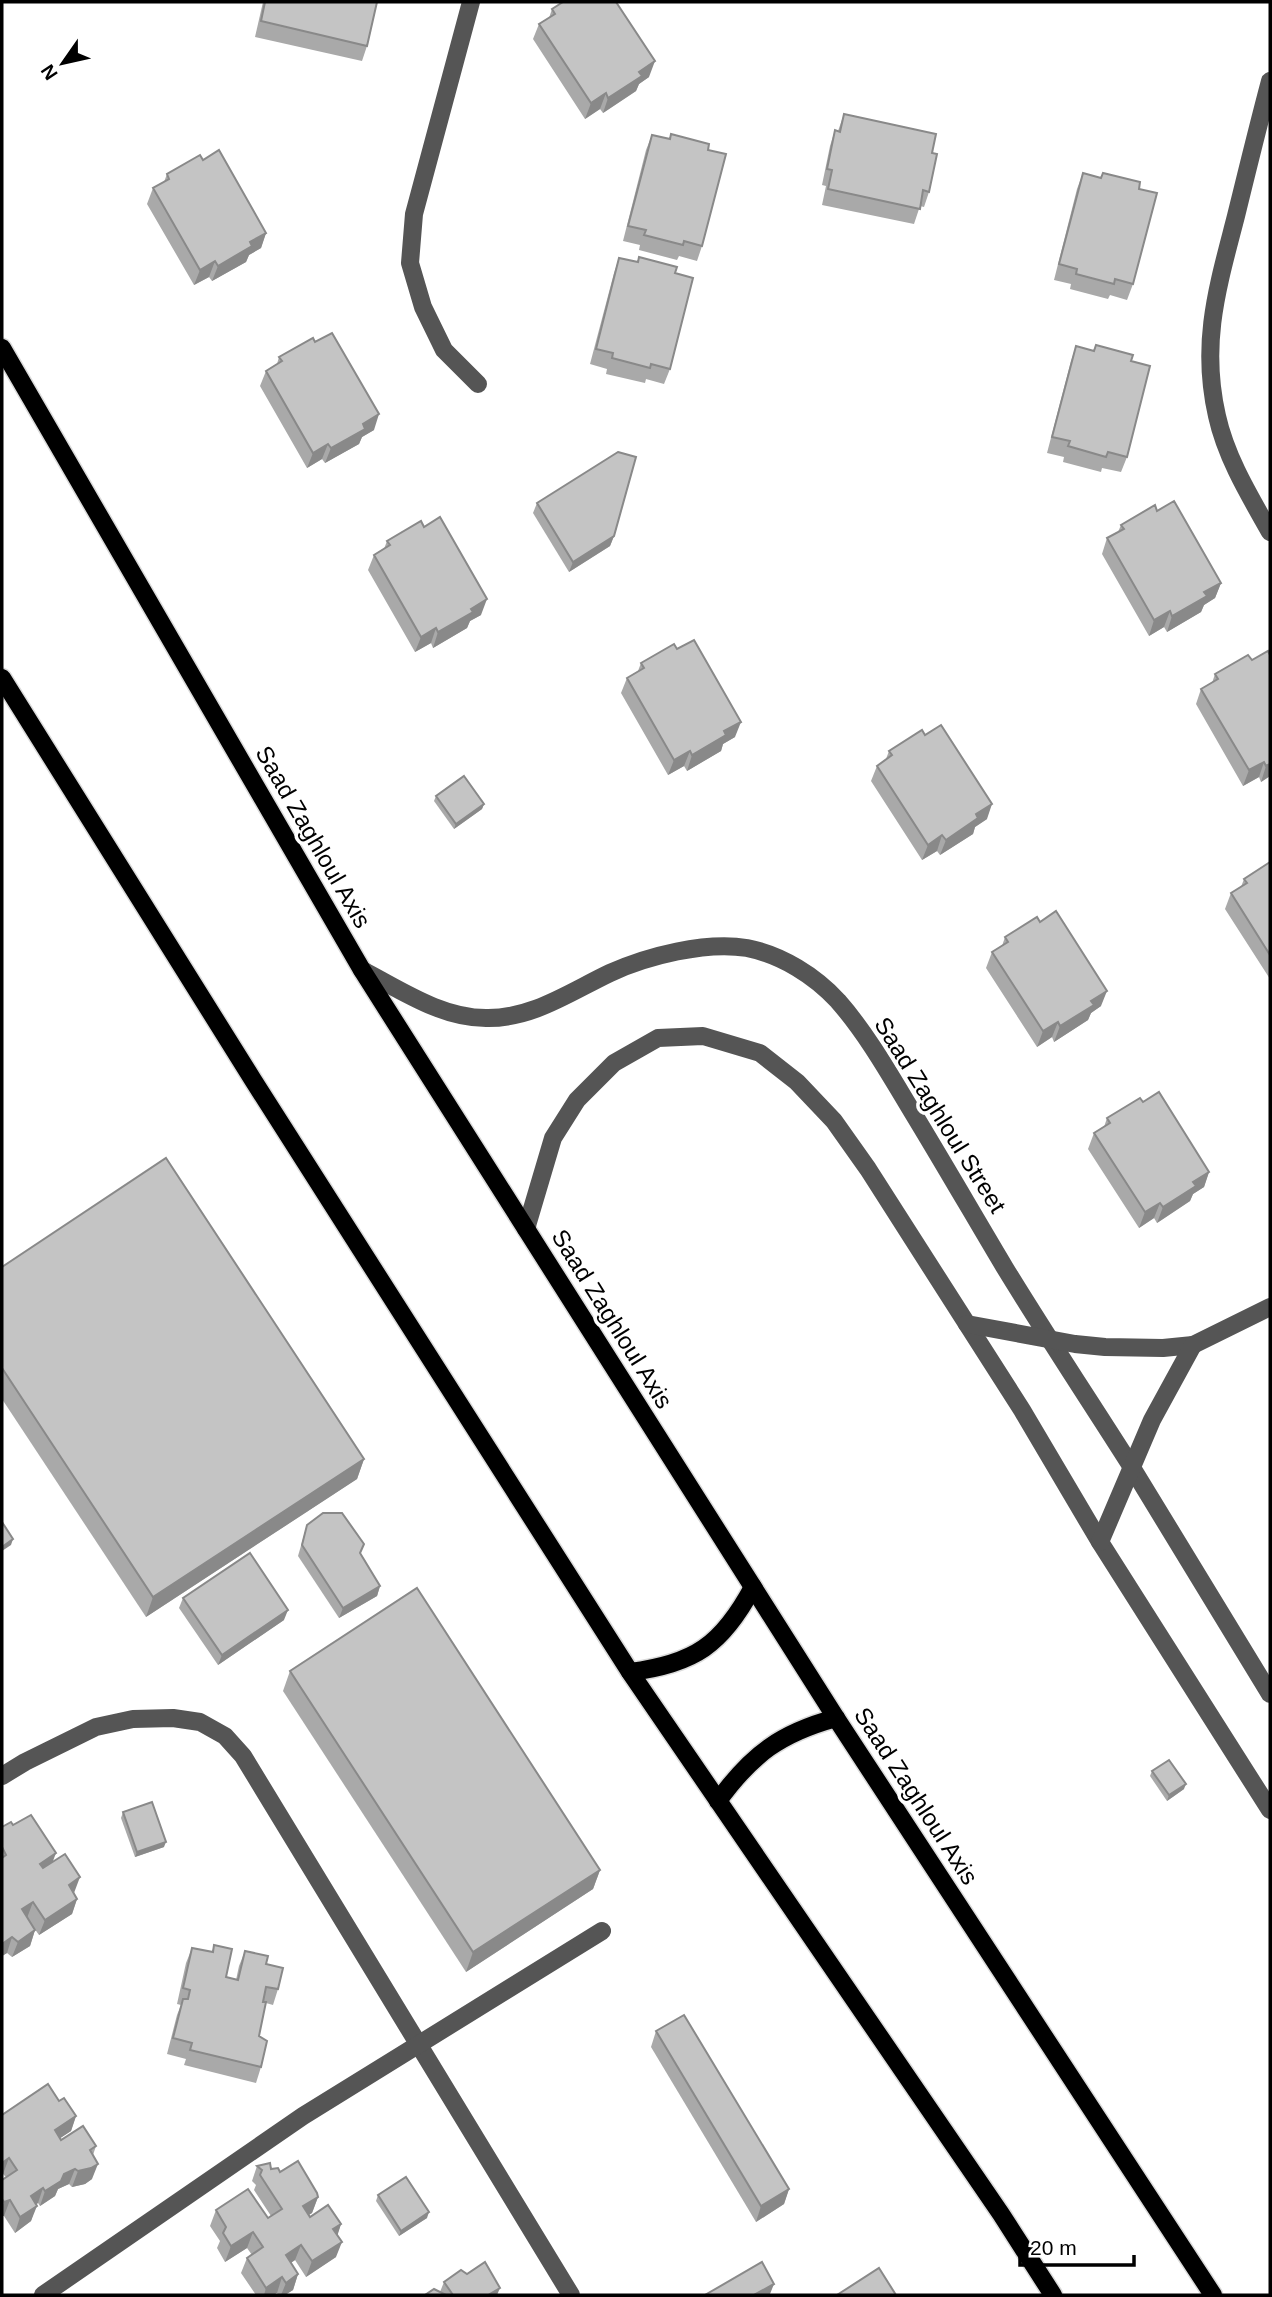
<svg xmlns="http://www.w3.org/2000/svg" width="1272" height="2297" font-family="Arial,sans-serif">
<rect width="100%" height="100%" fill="#fff"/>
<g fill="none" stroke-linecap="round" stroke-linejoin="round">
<defs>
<g id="major">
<path d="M2,348L362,970L836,1718L1213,2295"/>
<path d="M2,678L253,1080L630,1672L1001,2214L1053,2295"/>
<path d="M630,1672C694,1664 722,1645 753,1587"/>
<path d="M718,1801C752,1754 781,1733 836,1718"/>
</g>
</defs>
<use href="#major" stroke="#dbdbdb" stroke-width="21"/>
<g stroke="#555" stroke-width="18">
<path d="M471,2L414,214L410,263L423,307L444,350L478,384"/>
<path d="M1270,81C1258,126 1247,171 1236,216C1218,286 1200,342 1217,416C1226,457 1249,495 1270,532"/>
<path d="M362,970C401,990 441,1018 486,1018C532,1019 570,992 610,973C647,956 706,941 747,948C782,955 815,976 838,1001C867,1034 890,1075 913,1113C944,1164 974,1216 1005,1268C1046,1335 1089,1400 1131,1466C1178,1542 1224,1618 1270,1694"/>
<path d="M526,1229L553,1138L577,1100L614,1063L658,1038L703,1036L760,1053L797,1082L834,1121L868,1169L1022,1410L1100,1542L1270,1810"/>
<path d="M967,1324L1075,1344L1105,1347L1163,1348L1193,1345L1270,1307"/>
<path d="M1100,1542L1152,1420L1193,1345"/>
<path d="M2,1776L25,1762L96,1727L133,1719L173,1718L200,1722L225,1736L243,1756L571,2295"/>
<path d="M43,2295L303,2116L602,1931"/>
</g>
<use href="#major" stroke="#000" stroke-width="18"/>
</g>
<g fill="#a9a9a9">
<path d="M263,2H377L367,46L362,61L255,37Z"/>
<path d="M552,9L649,77L639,84L636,91L603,113L600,109L585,119L533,39L539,24L549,18Z"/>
<path d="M844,114L932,153L929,192L924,207L920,206L914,224L822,205L826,186L822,185L830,146L835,130L838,131Z"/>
<path d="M652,135L708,150L702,246L697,261L679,256L677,260L639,250L640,245L623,241L646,150Z"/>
<path d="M203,160L266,233L261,248L249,255L246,262L212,281L209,277L194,285L147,204L153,188L164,182L167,174Z"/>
<path d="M1083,173L1139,189L1133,284L1127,300L1110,295L1108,299L1070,289L1071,284L1054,280L1077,189Z"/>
<path d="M619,258L675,273L670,369L664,384L646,379L645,383L606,374L607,369L590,364L614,273Z"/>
<path d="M315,342L374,430L362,437L359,444L325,463L322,459L307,468L260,386L266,371L277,364L279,357Z"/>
<path d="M1076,346L1131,361L1127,457L1121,472L1102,468L1101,472L1063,462L1064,457L1047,453L1071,361Z"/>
<path d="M537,503L614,536L610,546L569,572L533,513Z"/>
<path d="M1157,511L1221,583L1215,598L1204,605L1201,612L1167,632L1164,627L1149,636L1102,554L1107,538L1118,532L1121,525Z"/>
<path d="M387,541L481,615L470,621L467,628L433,648L431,643L415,652L368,570L374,555L384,549Z"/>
<path d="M1270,655V776L1261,782L1259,777L1243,786L1196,704L1201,689L1212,683L1215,674Z"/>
<path d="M641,663L735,737L723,744L721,751L687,771L684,766L668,775L621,693L627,678L638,671Z"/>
<path d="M889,751L987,819L975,827L973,834L940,855L937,851L922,860L871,781L877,766L886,759Z"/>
<path d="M436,796L484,804L482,809L454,829L434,801Z"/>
<path d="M1270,862V979L1225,909L1231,893L1241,887L1244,879Z"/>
<path d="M1040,922L1101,1006L1091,1013L1088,1020L1054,1042L1052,1037L1037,1047L986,968L992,952L1002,946L1005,937Z"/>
<path d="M1143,1102L1209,1172L1204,1187L1193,1194L1190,1201L1157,1223L1154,1218L1139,1228L1088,1149L1094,1133L1104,1127L1107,1118Z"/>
<path d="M2,1267L364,1459L357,1479L146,1617L2,1399Z"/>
<path d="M307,1525L360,1554L380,1586L377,1596L339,1618L298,1556Z"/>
<path d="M183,1598L284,1620L218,1665L179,1608Z"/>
<path d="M290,1671L600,1870L593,1889L466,1972L283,1691Z"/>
<path d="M1152,1771L1184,1789L1167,1801L1150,1776Z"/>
<path d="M123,1812L164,1847L135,1857L121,1818Z"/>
<path d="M13,1825L53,1862L77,1899L72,1914L39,1935L27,1918L35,1930L30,1946L12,1957L7,1953L2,1956V1827Z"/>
<path d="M214,1945L226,1977L236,1980L239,1966L245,1951L266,1964L278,1989L273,2005L266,2003L259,2036L261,2067L256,2083L184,2065L186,2059L167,2054L177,2015L181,2005L177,2004L186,1963L192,1948L212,1952Z"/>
<path d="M656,2031L789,2189L784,2204L756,2222L651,2047Z"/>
<path d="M59,2101L76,2116L71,2131L60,2138L61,2140L96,2146L93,2155L92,2179L85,2184L72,2187L69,2184L58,2189L55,2196L40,2206L38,2203L36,2204L31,2221L15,2233L4,2216H2V2180L6,2177L3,2174L2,2115Z"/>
<path d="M257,2166L280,2172L318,2197L312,2213L308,2215L310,2217L341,2224L337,2235L336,2257L306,2277L295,2260L291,2263L298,2274L293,2290L285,2295H278L277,2293L273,2295H256L241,2273L247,2258L252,2255L247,2248L225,2262L217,2248L220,2241L210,2226L216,2210L268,2218L271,2216L254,2190L256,2185L252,2181Z"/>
<path d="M378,2195L427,2218L399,2236L376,2201Z"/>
<path d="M444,2282L497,2295H425L440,2292Z"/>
</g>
<g fill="#898989">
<path d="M655,61L649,77L639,84L636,91L603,113L608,98L639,72Z"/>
<path d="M606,93L600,109L585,119L591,103Z"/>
<path d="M266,233L261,248L249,255L246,262L212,281L218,266L250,242Z"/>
<path d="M215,261L209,277L194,285L200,270Z"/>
<path d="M379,414L374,430L362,437L359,444L325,463L331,448L363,424Z"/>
<path d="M328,444L322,459L307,468L313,453Z"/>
<path d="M614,536L610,546L569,572L573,562Z"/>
<path d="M1221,583L1215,598L1204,605L1201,612L1167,632L1172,616L1204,592Z"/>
<path d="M487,599L481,615L470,621L467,628L433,648L438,632L471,609Z"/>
<path d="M1170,611L1164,627L1149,636L1154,620Z"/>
<path d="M436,628L431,643L415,652L421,637Z"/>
<path d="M741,722L735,737L723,744L721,751L687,771L692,755L724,731Z"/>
<path d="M690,751L684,766L668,775L674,760Z"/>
<path d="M1264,762L1259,777L1243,786L1249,770Z"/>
<path d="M1270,764V776L1261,782L1266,766Z"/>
<path d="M484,804L482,809L454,829L456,824Z"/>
<path d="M992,804L987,819L975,827L973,834L940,855L946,840L976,814Z"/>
<path d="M942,835L937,851L922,860L928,845Z"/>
<path d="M1107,991L1101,1006L1091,1013L1088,1020L1054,1042L1060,1026L1091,1001Z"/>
<path d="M1058,1022L1052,1037L1037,1047L1043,1031Z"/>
<path d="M1209,1172L1204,1187L1193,1194L1190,1201L1157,1223L1163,1207L1193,1182Z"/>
<path d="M1160,1203L1154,1218L1139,1228L1145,1212Z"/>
<path d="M364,1459L357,1479L146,1617L153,1597Z"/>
<path d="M13,1539L11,1545L2,1551V1547Z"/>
<path d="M380,1586L377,1596L339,1618L343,1608Z"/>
<path d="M288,1610L284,1620L218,1665L222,1655Z"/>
<path d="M1186,1784L1184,1789L1167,1801L1169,1795Z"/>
<path d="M166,1842L164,1847L135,1857L137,1852Z"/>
<path d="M56,1853L50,1869L34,1879L40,1864Z"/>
<path d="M600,1870L593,1889L466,1972L473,1952Z"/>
<path d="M80,1877L74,1893L69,1885Z"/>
<path d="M77,1899L72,1914L39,1935L45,1920Z"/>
<path d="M33,1902L27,1918L22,1909Z"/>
<path d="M35,1930L30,1946L12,1957L18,1942Z"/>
<path d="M12,1937L7,1953L2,1956V1944Z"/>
<path d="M76,2116L71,2131L50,2145L55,2130Z"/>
<path d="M9,2158L3,2174L2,2175V2163Z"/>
<path d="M98,2164L92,2179L85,2184L72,2187L78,2171Z"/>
<path d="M75,2169L69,2184L58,2189L55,2196L40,2206L45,2191L64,2174Z"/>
<path d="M43,2188L38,2203L25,2212L31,2196Z"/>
<path d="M789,2189L784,2204L756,2222L761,2206Z"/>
<path d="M318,2197L312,2213L298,2222L303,2206Z"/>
<path d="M10,2200L4,2216H2V2207L4,2202Z"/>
<path d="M37,2206L31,2221L15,2233L20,2217Z"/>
<path d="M429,2212L427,2218L399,2236L401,2231Z"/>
<path d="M341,2224L336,2240L333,2229Z"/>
<path d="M253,2232L247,2248L225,2262L231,2246Z"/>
<path d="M342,2242L336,2257L306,2277L312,2261Z"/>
<path d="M301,2245L295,2260L280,2270L286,2255Z"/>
<path d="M298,2274L293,2290L285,2295H281L286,2283Z"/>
<path d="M282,2277L277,2293L273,2295H264L266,2288Z"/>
<path d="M774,2284L770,2294L768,2295H754Z"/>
<path d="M500,2288L497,2295H490V2294Z"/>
</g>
<g fill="#c4c4c4" stroke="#898989" stroke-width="2">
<path d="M265,2H377L367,46L261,21Z"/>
<path d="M563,2H616L655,61L639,72L642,76L608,98L606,93L591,103L539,24L555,14L552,9Z"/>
<path d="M844,114L936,134L932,153L937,154L929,192L923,190L920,209L828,189L832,170L827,169L835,130L840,132Z"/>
<path d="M671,134L709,144L708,150L726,154L702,246L684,241L683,245L644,235L646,230L628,226L652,135L670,139Z"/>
<path d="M219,150L266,233L250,242L252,246L218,266L215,261L200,270L153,188L169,179L167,174L200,155L203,160Z"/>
<path d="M1083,173L1101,178L1103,173L1140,182L1139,189L1157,193L1133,284L1115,279L1114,284L1076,274L1077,269L1059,264Z"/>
<path d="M639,257L677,267L675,273L693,278L670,369L651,364L650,368L612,358L613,353L596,349L619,258L638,262Z"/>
<path d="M332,333L379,414L363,424L365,429L331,448L328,444L313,453L266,371L282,361L279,357L313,338L315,342Z"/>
<path d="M1096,345L1133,355L1131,361L1150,366L1127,457L1108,452L1106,457L1068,446L1070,441L1052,437L1076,346L1094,351Z"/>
<path d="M618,452L636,457L614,536L573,562L537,503Z"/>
<path d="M1174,501L1221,583L1204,592L1207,596L1172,616L1170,611L1154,620L1107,538L1124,529L1121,525L1155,505L1157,511Z"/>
<path d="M440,517L487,599L471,609L473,612L438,632L436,628L421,637L374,555L390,545L387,541L421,521L424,527Z"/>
<path d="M694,640L741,722L724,731L726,735L692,755L690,751L674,760L627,678L644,668L641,663L674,644L677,649Z"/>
<path d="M1268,651L1270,655V764L1266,766L1264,762L1249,770L1201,689L1218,679L1215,674L1248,655L1252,660Z"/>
<path d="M941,725L992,804L976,814L978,818L946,840L942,835L928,845L877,766L892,755L889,751L922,730L925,735Z"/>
<path d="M464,776L484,804L456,824L436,796Z"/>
<path d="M1270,862V955L1231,893L1247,883L1244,879Z"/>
<path d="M1056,911L1107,991L1091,1001L1094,1005L1060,1026L1058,1022L1043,1031L992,952L1008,942L1005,937L1037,917L1040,922Z"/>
<path d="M1159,1092L1209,1172L1193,1182L1196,1186L1163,1207L1160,1203L1145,1212L1094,1133L1110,1123L1107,1118L1140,1098L1143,1102Z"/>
<path d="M166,1158L364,1459L153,1597L2,1368V1267Z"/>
<path d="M323,1513H342L364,1544L360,1553L380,1586L343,1608L302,1545L307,1525Z"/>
<path d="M2,1522L13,1539L2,1547Z"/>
<path d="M250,1553L288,1610L222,1655L183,1598Z"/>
<path d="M417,1588L600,1870L473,1952L290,1671Z"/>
<path d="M1169,1760L1186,1784L1169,1795L1152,1771Z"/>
<path d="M152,1802L166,1842L137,1852L123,1812Z"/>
<path d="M31,1815L56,1853L40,1864L43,1868L65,1854L80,1877L69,1885L77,1899L45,1920L33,1902L22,1909L35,1930L18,1942L12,1937L2,1944V1858L6,1855L2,1847V1827L11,1822L13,1825Z"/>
<path d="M214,1945L232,1949L226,1977L238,1980L245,1951L268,1956L266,1964L283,1968L278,1989L266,1987L263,2002H266L259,2036L267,2041L261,2067L190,2050L192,2043L173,2038L183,1999H188L190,1990L183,1988L192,1948L213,1952Z"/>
<path d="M684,2015L789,2189L761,2206L656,2031Z"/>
<path d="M48,2084L59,2101L64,2098L76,2116L55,2130L61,2140L83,2126L96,2146L90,2150L98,2164L91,2168L78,2171L75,2169L64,2174L61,2181L45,2191L43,2188L31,2196L37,2206L20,2217L10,2200L4,2202L2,2199V2180L17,2170L9,2158L2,2163V2115Z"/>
<path d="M298,2161L317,2193L318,2197L303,2206L310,2217L328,2205L341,2224L333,2229L342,2242L312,2261L301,2245L286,2255L298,2274L286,2283L282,2277L266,2288L247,2258L263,2247L253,2232L231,2246L223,2233L226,2227L216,2210L248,2189L268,2218L282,2209L260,2175L262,2170L257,2166L270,2163L271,2169L278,2168L280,2172Z"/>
<path d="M406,2177L429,2212L401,2231L378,2195Z"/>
<path d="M485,2262L500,2288L490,2294L491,2295H453L444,2282L461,2270L467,2274Z"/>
<path d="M762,2262L774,2284L754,2295H705Z"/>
<path d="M879,2268L896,2295H837Z"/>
<path d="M434,2289L446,2295H425Z"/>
</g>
<g text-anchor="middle" stroke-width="7" stroke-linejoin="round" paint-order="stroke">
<g font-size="24" fill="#000" stroke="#fff">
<text transform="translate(313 837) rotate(60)" y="8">Saad Zaghloul Axis</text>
<text transform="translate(940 1115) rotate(58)" y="8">Saad Zaghloul Street</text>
<text transform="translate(612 1319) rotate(58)" y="8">Saad Zaghloul Axis</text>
<text transform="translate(916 1796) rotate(57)" y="8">Saad Zaghloul Axis</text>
</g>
</g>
<rect width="1272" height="2297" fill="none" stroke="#000000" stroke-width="7"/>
<g transform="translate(63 63) rotate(236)" stroke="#ffffff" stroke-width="5" paint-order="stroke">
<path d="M0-5L12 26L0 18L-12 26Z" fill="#000000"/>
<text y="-10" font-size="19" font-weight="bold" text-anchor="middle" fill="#000000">N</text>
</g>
<path d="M1020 2255v10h114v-10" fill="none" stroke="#000000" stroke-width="3.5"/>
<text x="1030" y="2255" font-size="21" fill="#000000" stroke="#ffffff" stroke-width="5" paint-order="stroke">20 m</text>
</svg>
